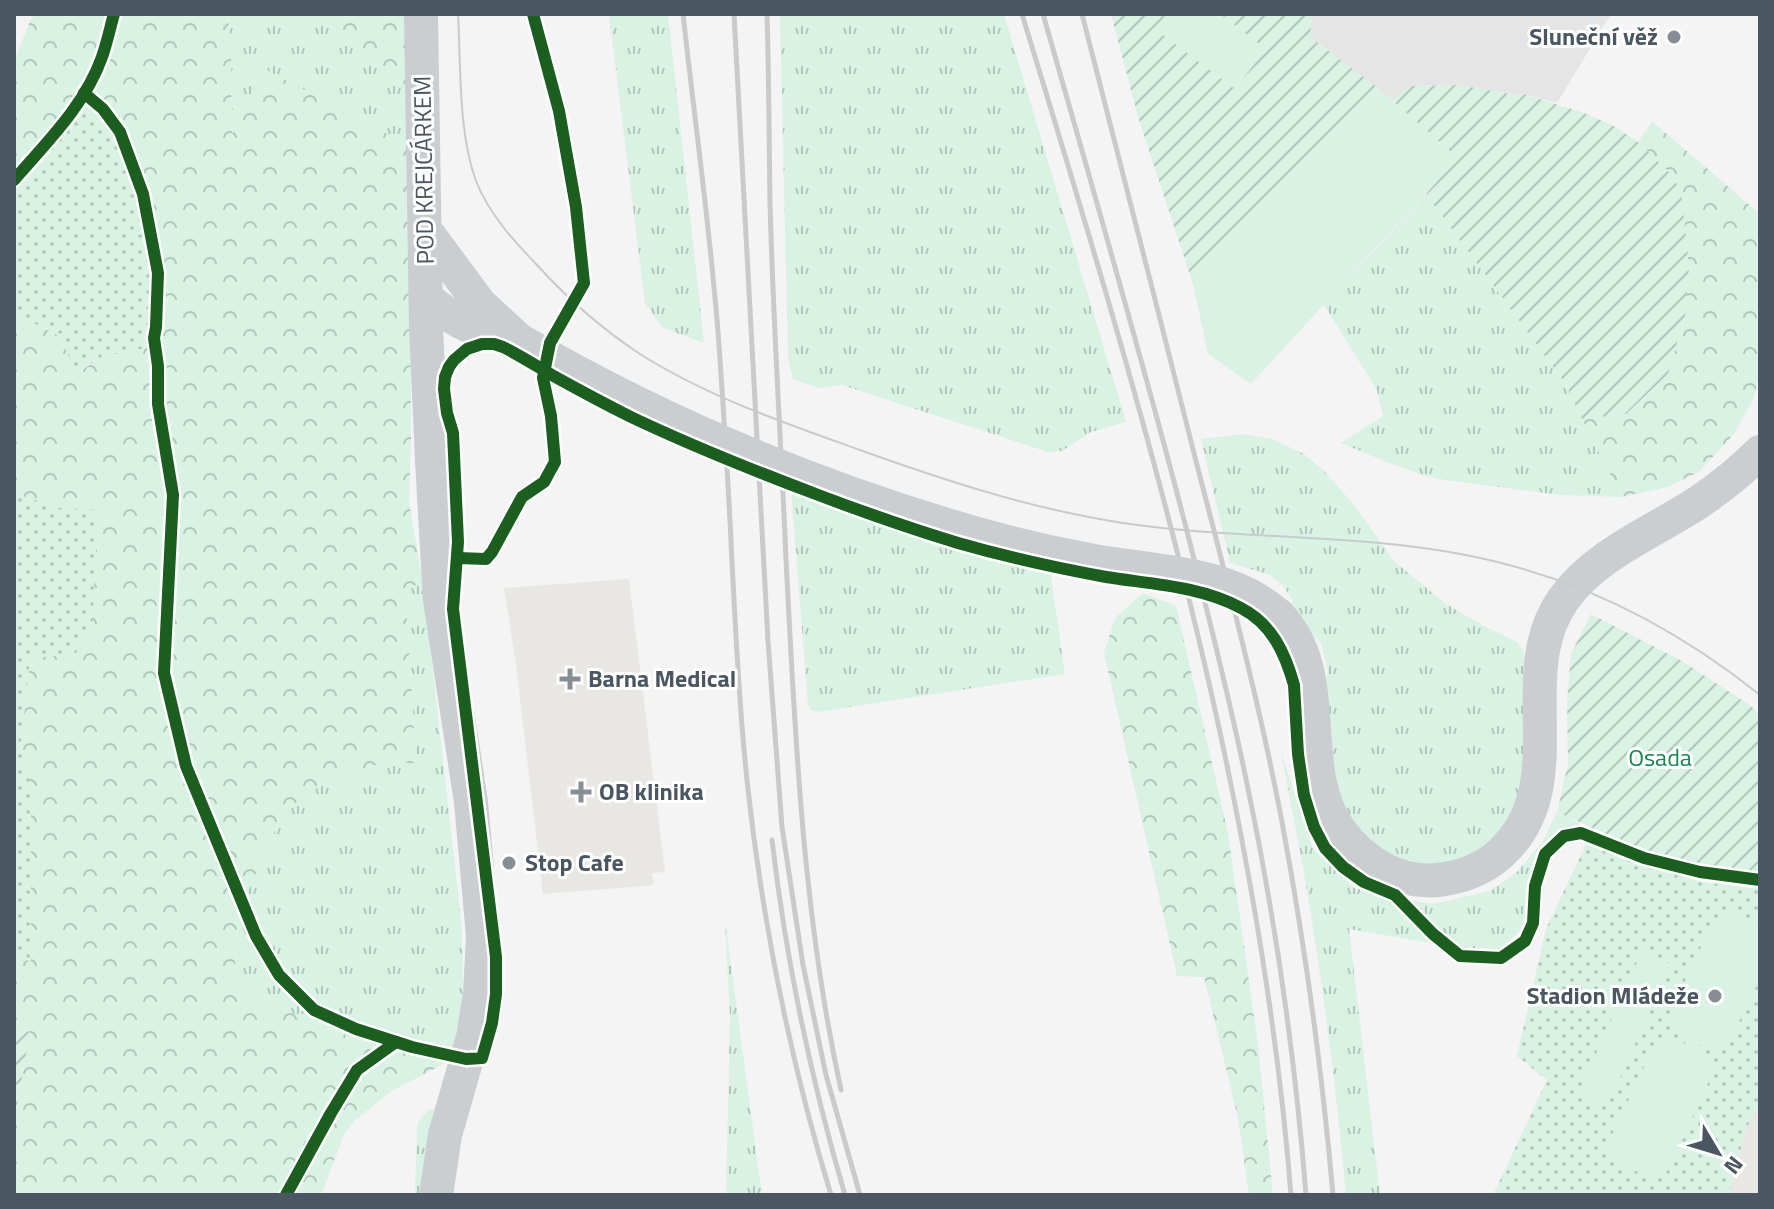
<svg xmlns="http://www.w3.org/2000/svg" width="1774" height="1209" font-family="'Titillium Web',sans-serif">
<defs>
<pattern id="grass-tufts" width="24" height="20" patternUnits="userSpaceOnUse" patternTransform="scale(2)"><rect width="24" height="20" fill="#d9f2e3"/><path d="M3 7l-1-3M5 7V3M7 7l1-3M15 17l-1-3M17 17v-4M19 17l1-3" fill="none" stroke="#b2c7bb"/></pattern>
<pattern id="forest-crowns" width="20" height="18" patternUnits="userSpaceOnUse" patternTransform="scale(2)"><rect width="20" height="18" fill="#d9f2e3"/><path d="M2 6a3 3 0 1 1 6 0M12 15a3 3 0 1 1 6 0" fill="none" stroke="#b2c7bb"/></pattern>
<pattern id="park-dots" width="8" height="8" patternUnits="userSpaceOnUse" patternTransform="scale(2)"><rect width="8" height="8" fill="#d9f2e3"/><path d="M2 2h.1M6 6h.1" fill="none" stroke="#b2c7bb" stroke-width="1.8" stroke-linecap="round"/></pattern>
<pattern id="garden-furrows" width="10" height="10" patternUnits="userSpaceOnUse" patternTransform="scale(2)"><rect width="10" height="10" fill="#d9f2e3"/><path d="M-1 1l2-2M0 10L10 0M9 11l2-2" fill="none" stroke="#b2c7bb"/></pattern>
</defs>
<rect width="100%" height="100%" fill="#f4f4f4"/>
<g fill="#e8e7e3">
<path d="M629,579L665,872L652,873L654,885L543,894L516,665L504,588Z"/>
<path d="M1760,1103V1195H1729L1746,1129Z"/>
</g>
<path fill="#e6e5e6" d="M1312,14H1611L1557,103L1524,94L1516,95L1459,85L1412,86L1402,92L1393,101L1310,37Z"/>
<g fill="url(#grass-tufts)">
<path d="M228,14H325L409,89L410,146L232,136L231,54Z"/>
<path d="M609,14H668L704,343L663,328L645,303Z"/>
<path d="M780,14H1004L1126,422L1091,432L1062,451L1048,452L842,385L818,388L793,379L788,358Z"/>
<path d="M1426,194L1565,383L1622,497L1561,495L1445,480L1423,475L1389,463L1341,443L1383,416L1377,390L1324,305Z"/>
<path d="M1245,434L1272,439L1304,454L1324,471L1355,506L1393,560L1446,604L1482,625L1517,642L1524,652L1526,749L1519,800L1490,845L1448,865L1401,863L1357,831L1338,799L1323,688L1328,672L1321,643L1306,628L1290,605L1293,601L1282,584L1268,574L1230,563L1201,439Z"/>
<path d="M791,489C876,521 962,549 1050,569L1065,674L817,712L811,710L808,705Z"/>
<path d="M423,584L462,928L463,1005L449,1061L383,1040L380,1048L376,1047L234,990L237,925L245,898L283,812L325,782L382,763H416L405,586Z"/>
<path d="M1281,752L1313,849L1354,888L1405,899L1433,904L1490,891L1518,871L1543,841L1557,812L1581,824L1557,831L1541,853L1528,881L1525,916L1519,932L1499,950H1473L1349,929L1380,1195H1346C1337,1097 1325,1000 1309,903C1301,852 1290,802 1281,752Z"/>
<path d="M725,920L762,1195H726L730,1017Z"/>
<path d="M429,1109H436L423,1195H415L417,1129L418,1122Z"/>
</g>
<g fill="url(#forest-crowns)">
<path d="M33,14H228L231,54L232,134L265,69L410,146L411,441L409,502L423,584L405,587L416,763H382L325,782L283,812L245,898L237,925L234,990L376,1047H380L383,1040L449,1061L392,1091L355,1120L344,1135L321,1195H14V1123L30,1032L14,1030V959L31,960V785L21,742L29,668L31,658L76,653L97,510L59,508L15,494L14,313L59,336L78,373L104,355L158,346L90,86L78,110L14,191V61Z"/>
<path d="M325,14H408L409,89Z"/>
<path d="M1652,121L1760,214V370L1754,398L1734,434L1699,472L1667,487L1622,497L1582,419L1626,414L1668,374L1685,316L1674,177L1638,142Z"/>
<path d="M1143,593L1176,606L1228,833L1258,1045L1273,1195H1249L1238,1118L1204,977L1177,976L1104,653L1115,618Z"/>
</g>
<g fill="url(#park-dots)">
<path d="M89,85L123,126L151,194L166,276L158,346L104,355L77,373L59,336L14,313V191L78,110Z"/>
<path d="M14,491L16,494L59,508L98,510L92,629L76,653L31,658L29,668L21,742L31,785V961L14,959Z"/>
<path d="M1586,844L1643,865L1702,882L1760,889V1103L1746,1129L1729,1195H1493L1547,1080L1517,1056L1546,929Z"/>
</g>
<g fill="url(#garden-furrows)">
<path d="M1111,14H1312L1310,37L1378,88L1193,284L1138,117Z"/>
<path d="M1459,85L1516,95L1524,94L1587,114L1614,126L1638,142L1674,177L1682,199L1689,268L1685,316L1668,374L1626,414L1582,419L1565,383L1426,194L1457,158L1393,101L1402,92L1412,86Z"/>
<path d="M1591,614L1682,661L1751,706L1760,715V873L1704,866L1647,852L1557,812L1568,764L1567,703L1571,654Z"/>
<path d="M14,1030L30,1032L14,1123Z"/>
</g>
<g fill="#d9f2e3">
<path d="M1166,14H1220L1266,49L1235,89L1155,29Z"/>
<path d="M1378,88L1458,158L1251,384L1208,354L1193,284Z"/>
<path d="M1736,913L1760,924V979L1729,1042L1719,1049H1707L1679,1035L1672,1026L1670,1013L1713,921L1722,914Z"/>
<path d="M1642,951L1671,964L1607,1107L1578,1094Z"/>
<path d="M1670,1036L1709,1056L1716,1066L1668,1170L1660,1177L1650,1178L1617,1162L1610,1154L1607,1145L1654,1046L1661,1039Z"/>
</g>
<g fill="none" stroke-linecap="round" stroke-linejoin="round">
<g stroke="#caced1" stroke-width="34">
<path d="M421,14L426,326L432,461L440,600L471,802L483,936L480,994L473,1037L445,1135L436,1195"/>
<path d="M426,231L480,304L519,340"/>
<path d="M426,298C458,324 475,331 515,339"/>
<path d="M1278,615C1336,674 1294,767 1340,831C1363,862 1398,884 1438,880C1464,877 1489,867 1507,847C1572,778 1511,674 1563,600C1594,555 1655,531 1699,502C1721,487 1741,471 1760,452"/>
</g>
<path stroke="#c9cacc" stroke-width="2" d="M458,14C461,66 458,132 476,181C489,214 513,240 537,265C567,298 602,329 640,354C708,397 785,423 860,450C946,481 1032,509 1123,523C1250,542 1380,531 1505,564C1599,588 1685,635 1760,695"/>
<g stroke="#c9cacc" stroke-width="5">
<path d="M683,14C695,124 711,234 719,345C724,418 729,490 732,563C736,635 739,708 747,780C762,920 790,1060 831,1195"/>
<path d="M734,14L768,641L782,827L803,965L826,1075L860,1195"/>
<path d="M767,14C769,77 769,139 770,202C773,321 781,440 786,559C795,737 803,916 841,1090"/>
<path d="M1022,14C1140,400 1259,791 1291,1195"/>
<path d="M1043,14C1088,172 1134,330 1176,489C1201,585 1226,682 1246,779C1275,916 1295,1056 1306,1195"/>
<path d="M1082,14C1121,163 1158,312 1196,461C1227,581 1259,701 1282,822C1305,945 1322,1070 1333,1195"/>
<path d="M772,840C786,961 811,1079 845,1195"/>
</g>
<path stroke="#caced1" stroke-width="34" d="M519,340C654,418 798,480 947,525C995,540 1045,552 1094,561C1156,572 1229,571 1278,615"/>
<defs>
<g id="cycleway">
<path d="M84,93L103,109L120,132L143,194L158,273L156,327L154,338L158,366V404L173,495L164,673L186,766L256,936L279,975L314,1010L356,1029L412,1047L466,1059L482,1058L492,1023L496,994V957L453,609L458,542L453,433L447,413L444,389L445,377L449,367L454,360L467,349L482,344H494L503,347C519,355 535,365 550,374C577,389 603,403 631,417C692,446 757,472 821,496C866,513 912,529 958,543C1007,557 1056,568 1106,577C1150,584 1201,586 1241,608C1272,624 1285,653 1294,685L1298,754L1304,795L1314,827L1325,848L1343,867L1364,882L1395,895L1433,934L1460,956L1501,958L1525,941L1533,923L1535,886L1545,854L1564,836L1581,833L1644,858L1700,872L1760,880"/>
<path d="M14,180C47,142 85,105 102,57C107,43 110,28 114,14"/>
<path d="M458,558L486,559L492,552L522,497L544,482L555,462L551,416L543,378L550,343L584,283L576,207L559,111L533,14"/>
<path d="M286,1195L331,1113L357,1070L396,1042"/>
</g>
</defs>
<use href="#cycleway" stroke="#fff" stroke-width="17"/>
<use href="#cycleway" stroke="#1b5e20" stroke-width="12"/>
</g>
<g fill="#868d94" stroke="#fff" stroke-width="3">
<circle cx="1674" cy="37" r="8"/>
<path d="M566 667h8v8h8v8h-8v8h-8v-8h-8v-8h8z"/>
<path d="M577 780h8v8h8v8h-8v8h-8v-8h-8v-8h8z"/>
<circle cx="509" cy="863" r="8"/>
<circle cx="1715" cy="996" r="8"/>
</g>
<g text-anchor="middle" stroke-width="6" stroke-linejoin="round" paint-order="stroke">
<g font-size="24" font-weight="bold" fill="#4a5661" stroke="#fff" text-anchor="start">
<text x="1658" y="45" text-anchor="end">Sluneční věž</text>
<text x="588" y="687">Barna Medical</text>
<text x="599" y="800">OB klinika</text>
<text x="525" y="871">Stop Cafe</text>
<text x="1699" y="1004" text-anchor="end">Stadion Mládeže</text>
</g>
<g font-size="24" fill="#4a5661" stroke="#fff">
<text transform="translate(424 170) rotate(-91)" y="8">POD KREJCÁRKEM</text>
</g>
<g font-size="24" fill="#17864f" stroke="#fff">
<text x="1660" y="766">Osada</text>
</g>
</g>
<rect width="1774" height="1209" fill="none" stroke="#4a5661" stroke-width="32"/>
<g transform="translate(1718 1153) rotate(128)" stroke="#ffffff" stroke-width="6" paint-order="stroke">
<path d="M0-6L14 30L0 20L-14 30Z" fill="#4a5661"/>
<text y="-12" font-size="22" font-weight="bold" text-anchor="middle" fill="#4a5661">N</text>
</g>
</svg>
